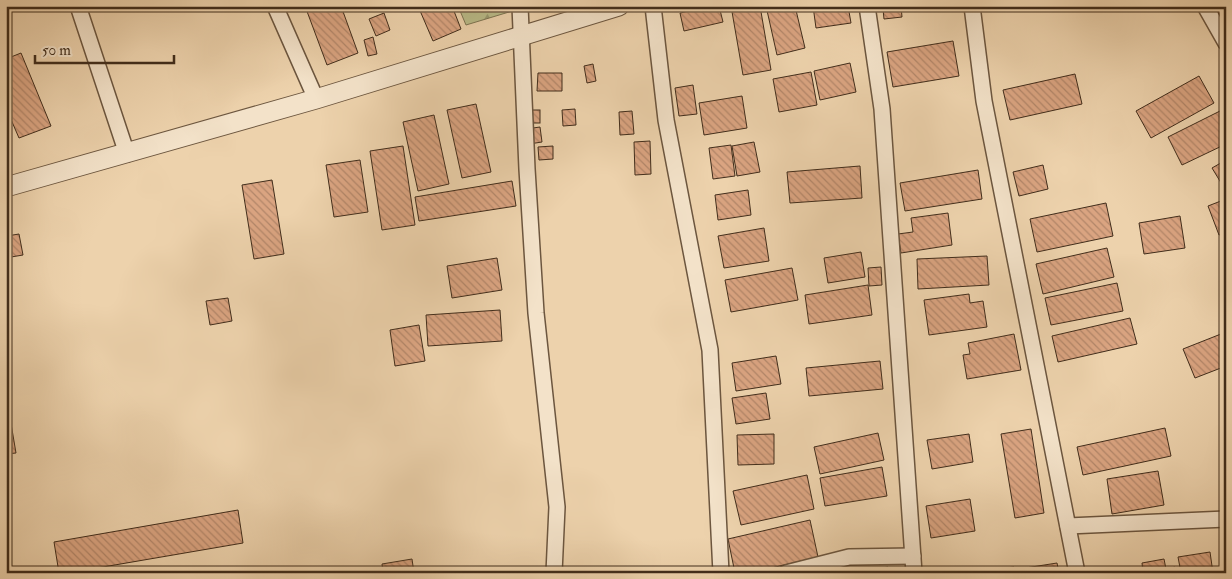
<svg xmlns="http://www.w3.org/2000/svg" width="1232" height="579" font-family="'IM FELL Double Pica',serif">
<defs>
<pattern id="forest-firs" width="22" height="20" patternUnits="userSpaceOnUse" patternTransform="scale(1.25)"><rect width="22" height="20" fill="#b9bb89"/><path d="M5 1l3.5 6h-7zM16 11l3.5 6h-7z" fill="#98986f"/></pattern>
<pattern id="building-back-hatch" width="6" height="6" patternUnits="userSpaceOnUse" patternTransform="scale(1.25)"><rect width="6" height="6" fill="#daa481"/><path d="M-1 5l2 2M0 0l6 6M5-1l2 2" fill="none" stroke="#b28669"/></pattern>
</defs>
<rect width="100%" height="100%" fill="#edd2ac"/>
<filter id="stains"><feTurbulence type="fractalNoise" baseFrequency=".004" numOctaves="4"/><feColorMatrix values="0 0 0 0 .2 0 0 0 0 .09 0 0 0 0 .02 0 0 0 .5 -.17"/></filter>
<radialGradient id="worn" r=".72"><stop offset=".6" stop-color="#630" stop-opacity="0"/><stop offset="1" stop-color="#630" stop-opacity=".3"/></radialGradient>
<path fill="url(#forest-firs)" stroke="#7d7452" d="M458,6H519V9L466,25Z"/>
<g fill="url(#building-back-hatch)" stroke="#412d1b">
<path d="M305,6H341L358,53L327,65Z"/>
<path d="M418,6H452L461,29L433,41Z"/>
<path d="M712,6H719L723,22L684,31L680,13Z"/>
<path d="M731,6H760L771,70L743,75Z"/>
<path d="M766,6H795L805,48L777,55Z"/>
<path d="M813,6H848L851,23L816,28Z"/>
<path d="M901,6L902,17L884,19L883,9Z"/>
<path d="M384,13L390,30L376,36L369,19Z"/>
<path d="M373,37L377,54L368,56L364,40Z"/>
<path d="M953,41L959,76L893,87L887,52Z"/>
<path d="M21,53L51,126L19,138L6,108V59Z"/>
<path d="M850,63L856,92L820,100L814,71Z"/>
<path d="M593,64L596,81L587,83L584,66Z"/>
<path d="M811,72L817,105L779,112L773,79Z"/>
<path d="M538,73H562V91H537Z"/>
<path d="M1075,74L1082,104L1010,120L1003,90Z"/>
<path d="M1199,76L1214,103L1151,138L1136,111Z"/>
<path d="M693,85L697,114L679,116L675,88Z"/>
<path d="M742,96L747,128L704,135L699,103Z"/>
<path d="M476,104L491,172L462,178L447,110Z"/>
<path d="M1226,108V144L1182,165L1168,137Z"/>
<path d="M575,109L576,125L563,126L562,110Z"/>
<rect x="529" y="110" width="11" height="13"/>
<path d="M632,111L634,134L620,135L619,112Z"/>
<path d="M434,115L449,184L418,191L403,122Z"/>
<path d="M540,127L542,142L529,144L526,129Z"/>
<path d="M650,141L651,174L635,175L634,142Z"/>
<path d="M754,142L760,172L737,176L732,146Z"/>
<path d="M731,145L735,176L713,179L709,148Z"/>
<path d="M403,146L415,225L382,230L370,151Z"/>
<path d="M553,146V159L539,160L538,147Z"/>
<path d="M360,160L368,212L334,217L326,165Z"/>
<path d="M1226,160V191L1212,168Z"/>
<path d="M1043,165L1048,189L1019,196L1013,172Z"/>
<path d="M860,166L862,198L790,203L787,172Z"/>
<path d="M978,170L982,199L905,211L900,183Z"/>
<path d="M272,180L284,254L254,259L242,185Z"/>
<path d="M512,181L516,206L419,221L415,197Z"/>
<path d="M748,190L751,215L718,220L715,195Z"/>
<path d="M1226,199V233L1219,235L1208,206Z"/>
<path d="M1106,203L1113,236L1037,252L1030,219Z"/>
<path d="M948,213L952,245L901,253L898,234L913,232L911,218Z"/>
<path d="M1180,216L1185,248L1144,254L1139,223Z"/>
<path d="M764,228L769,261L724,268L718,236Z"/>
<path d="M19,234L23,255L11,257L7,236Z"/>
<path d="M1107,248L1114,277L1043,294L1036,264Z"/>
<path d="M861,252L865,277L828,283L824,258Z"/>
<path d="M987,256L989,285L918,289L917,259Z"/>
<path d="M497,258L502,290L452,298L447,266Z"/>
<path d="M881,267L882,285L869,286L868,268Z"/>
<path d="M792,268L798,300L731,312L725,280Z"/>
<path d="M1117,283L1123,311L1051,325L1045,298Z"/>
<path d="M868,285L872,315L809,324L805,295Z"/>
<path d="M969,294L970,303L983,301L987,327L929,335L924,300Z"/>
<path d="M228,298L232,321L210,325L206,301Z"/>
<path d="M500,310L502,341L428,346L426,315Z"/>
<path d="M1130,318L1137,344L1058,362L1052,336Z"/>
<path d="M419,325L425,361L395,366L390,330Z"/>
<path d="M1226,332V366L1195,378L1183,349Z"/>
<path d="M1014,334L1021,370L967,379L963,355L970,354L968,343Z"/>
<path d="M776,356L781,384L736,391L732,363Z"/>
<path d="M880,361L883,389L809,396L806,368Z"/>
<path d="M766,393L770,419L736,424L732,398Z"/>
<path d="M6,394L16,453L6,454Z"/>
<path d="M1165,428L1171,456L1083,475L1077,447Z"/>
<path d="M1031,429L1044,513L1015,518L1001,434Z"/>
<path d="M878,433L884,460L820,474L814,447Z"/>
<path d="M774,434V464L738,465L737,435Z"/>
<path d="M969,434L973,462L932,469L927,440Z"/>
<path d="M882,467L887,496L825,506L820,478Z"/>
<path d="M1158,471L1164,505L1112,514L1107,479Z"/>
<path d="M807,475L814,509L741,525L733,491Z"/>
<path d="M970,499L975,531L931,538L926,506Z"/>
<path d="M238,510L243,543L68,573H59L54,542Z"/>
<path d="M810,520L818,557L750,573H735L728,539Z"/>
<path d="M1210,552L1213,573H1181L1178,557Z"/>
<path d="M412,559L414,573H383L382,564Z"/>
<path d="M1164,559L1166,569L1175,567V573H1143L1142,563Z"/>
<path d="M1057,563L1059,573H1020L1019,569Z"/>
<path d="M888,567L889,573H852Z"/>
<path d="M1014,567V573H959Z"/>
</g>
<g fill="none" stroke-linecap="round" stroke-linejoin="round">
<defs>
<g id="minor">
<path d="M78,6L127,154"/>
<path d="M275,6L316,99"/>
<path d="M520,6L527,169L536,313L557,507L554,573"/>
<path d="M653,6L666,120L710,350L721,573"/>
<path d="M867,6L882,109L914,573"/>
<path d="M972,6L984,101L1077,573"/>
<path d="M1205,6L1226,43"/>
<path d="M1068,526L1226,519"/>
<path d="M786,573L849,557L913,556"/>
</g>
<path id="tertiary" d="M6,187L316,99L619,6"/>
</defs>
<use href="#minor" stroke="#6c563f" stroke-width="18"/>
<use href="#tertiary" stroke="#6c563f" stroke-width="21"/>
<use href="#minor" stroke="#f3e2c9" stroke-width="15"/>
<use href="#tertiary" stroke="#f3e2c9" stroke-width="19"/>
</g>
<rect width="1232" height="579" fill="none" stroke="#edd2ac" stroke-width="25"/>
<rect x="8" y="8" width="1217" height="564" fill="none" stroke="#412d1b" stroke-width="2.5"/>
<rect x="12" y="12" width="1207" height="554" fill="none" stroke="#412d1b"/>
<path d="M35 55v8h139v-8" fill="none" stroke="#412d1b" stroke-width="2.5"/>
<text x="42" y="55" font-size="15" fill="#412d1b" stroke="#f3e2c9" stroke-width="4" paint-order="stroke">50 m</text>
<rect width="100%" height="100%" filter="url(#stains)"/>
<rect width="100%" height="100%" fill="url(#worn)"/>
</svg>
